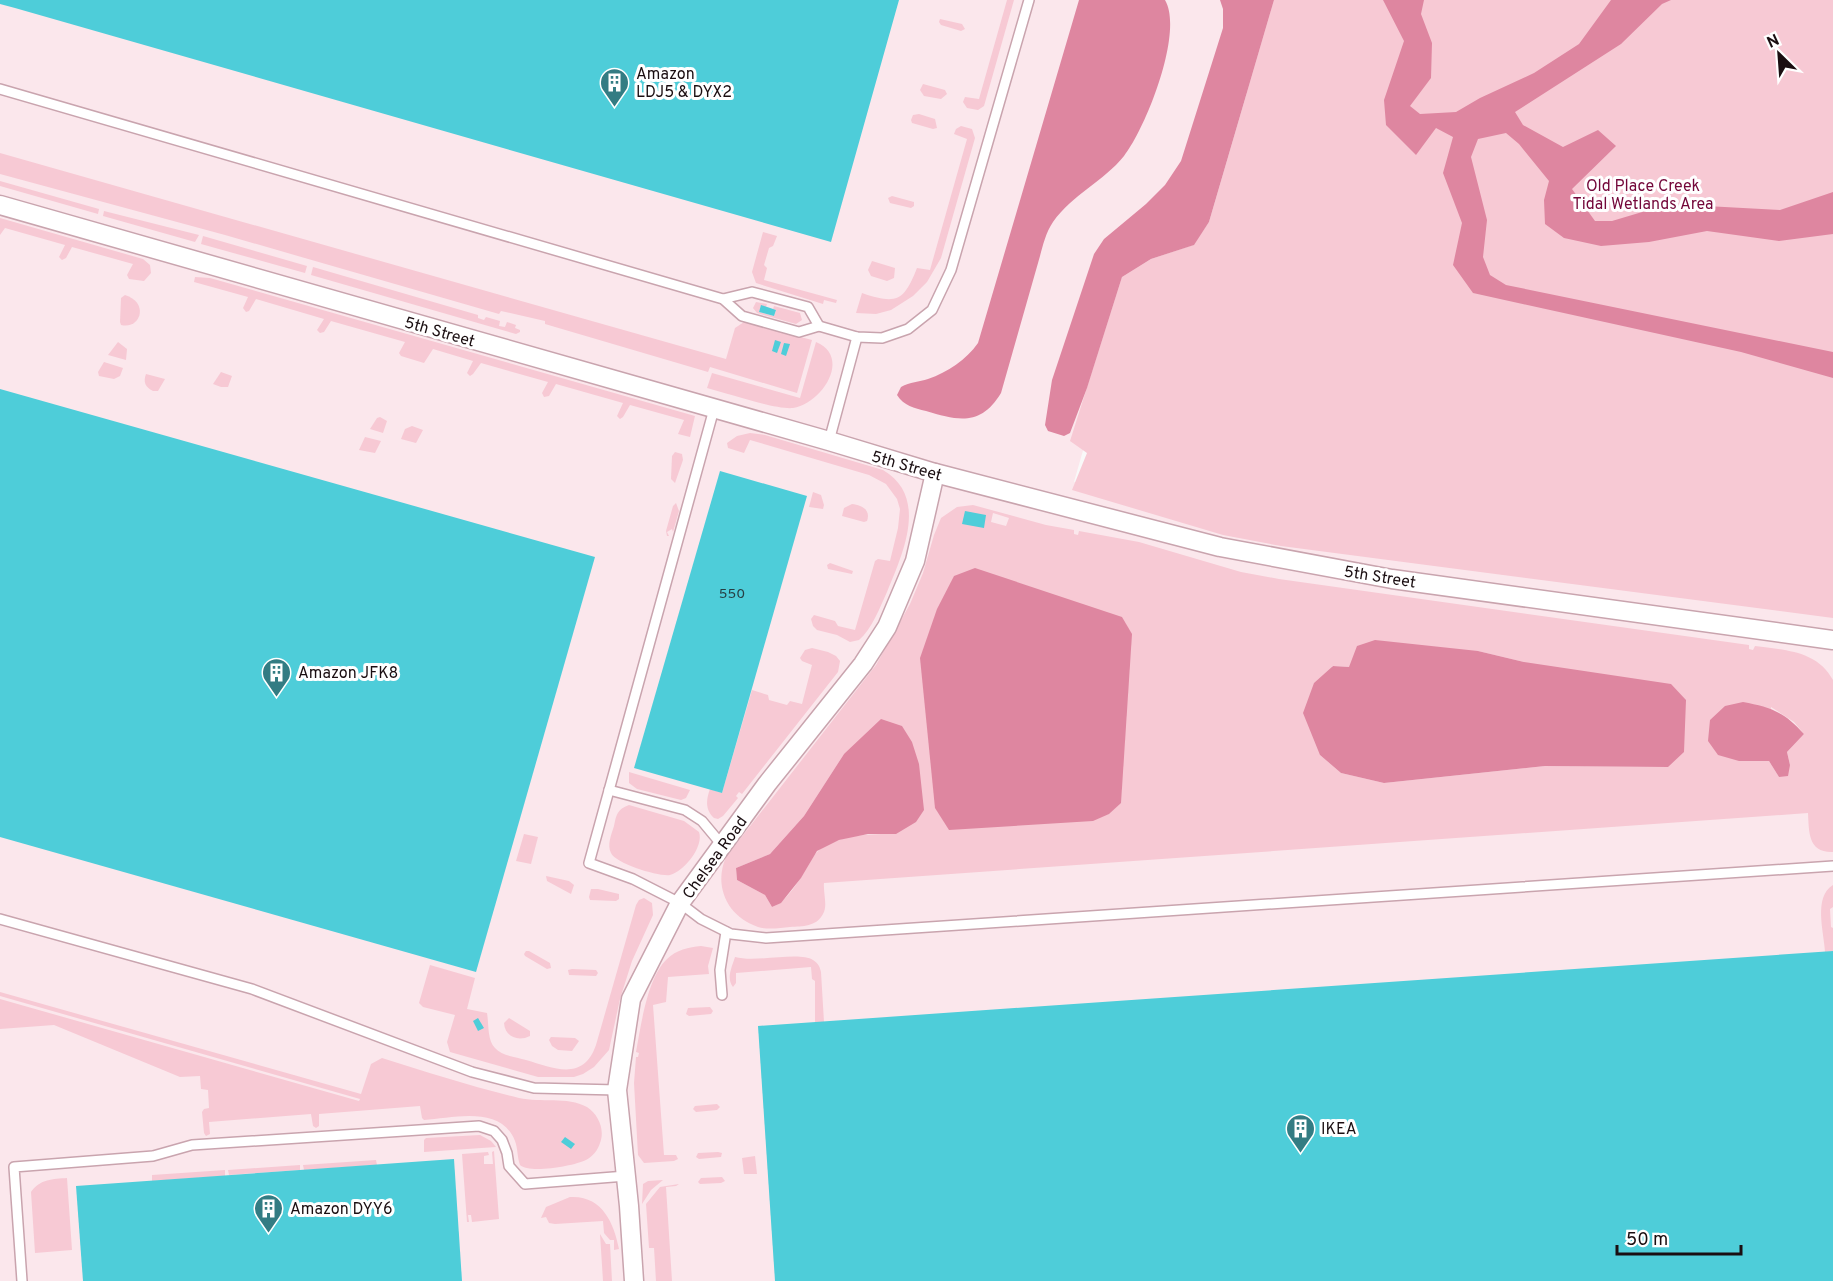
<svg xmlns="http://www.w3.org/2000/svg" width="1833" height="1281" font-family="Overpass,sans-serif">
<rect width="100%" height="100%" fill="#f9f9f9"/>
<path fill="#fbe7ec" d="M0,0H1303L1129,290L1074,482L1833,580V1281H0Z"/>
<g fill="#f7c9d4" fill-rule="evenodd">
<path d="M1007,0H1014L984,106L978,110L967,108L963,102L965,97L979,99Z"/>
<path d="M1274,0H1833V618L1281,546L1223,535L1072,490L1087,453L1070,441L1122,277L1151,259L1193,245L1209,222Z"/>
<path d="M940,19L962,24L965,29L961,31L941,25L939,22Z"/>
<path d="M923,84L945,90L947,94L941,99L924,96L920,90Z"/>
<path d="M919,114L935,119L937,128L933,129L912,123L911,120L913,115Z"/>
<path d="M961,126L972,129L975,138L941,258L927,282L913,296L891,310L876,314L856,313L862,293C897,305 904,301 917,268L930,270L967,139L954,134L956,129Z"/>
<path d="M0,153L726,359L735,328L744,322L812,340L797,393L710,367L708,372L545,324V321L501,311L499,314L225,235L0,174Z"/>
<path d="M0,181L99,209L98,214L0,186Z"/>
<path d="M892,196L914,202V206L911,208L890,203L888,198Z"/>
<path d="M104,211L199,235L195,242L103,216Z"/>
<path d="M0,218L143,259L150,265L151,273L144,281L129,279L127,275L133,264L72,247L66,258L62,260L59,257L65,245L5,228L0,235Z"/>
<path d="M763,232L777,236L773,246L769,248L764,265L767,268L764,280L837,300L836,303L824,300L823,304L756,283L752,272Z"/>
<path d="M203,236L307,266L305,273L201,244Z"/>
<path d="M872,261L895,268L894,278L887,281L871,276L868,270Z"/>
<path d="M313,267L478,315V318L484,320L486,317L500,321L499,326L505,327L507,322L516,325L515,328L520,330V332L516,334L311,275Z"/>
<path d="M195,277L210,278L695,416L690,437L678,434L684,420L630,405L623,417L620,419L617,416L623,403L556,384L549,396L544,397L542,393L548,382L481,363L473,374L470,376L467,373L473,361L433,349L424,363L401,356L399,353L405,342L331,321L324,332L320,333L317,330L324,319L256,299L249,311L246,312L243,308L248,297L194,282Z"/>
<path d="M125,295C150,303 140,330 121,325L120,322L121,298Z"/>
<path d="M756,302L767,304L766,307L761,306L759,312L774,316L776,310L773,309L774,306L800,313L802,320L796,324L757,313L753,308Z"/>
<path d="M118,342L127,349L126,360L108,355Z"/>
<path d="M816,342C852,357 822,404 793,408C776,410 727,393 707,388L712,373L800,398Z"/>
<path d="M104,362L123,368L120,376L114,379L99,376L98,372Z"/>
<path d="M221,372L232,376L228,387H221L213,384Z"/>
<path d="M146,374L165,379L158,391H153C145,387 143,382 146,374Z"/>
<path d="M380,417L387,421L383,433L370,429L377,418Z"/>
<path d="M412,426L423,430L416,443L401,439L405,429Z"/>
<path d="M750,433L765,435L883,470C929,497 903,553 887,592C880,607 872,629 859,640L850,642L837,635L817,630L813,626L811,619L814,615L835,621L838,626L855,630L875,561L878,559L890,561L898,528L900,509L897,499L886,484L869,475L750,440L744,453L728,448L727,443L737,436Z"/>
<path d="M365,437L381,441L375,453L359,450Z"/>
<path d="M675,452L682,454L683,460L675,483L671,479L672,456Z"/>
<path d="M813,492L821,495L824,505L823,509L809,507Z"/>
<path d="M676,503L679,511L673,532L672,529L667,532L669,536H667L666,531L673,506Z"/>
<path d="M852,504C862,505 871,510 867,521L864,522L842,516L844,508Z"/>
<path d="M973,505L1046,525L1074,530V534L1078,535L1079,531L1139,542L1241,572L1279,579L1749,645V649L1753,650L1755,646C1784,650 1817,650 1833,680V852C1808,853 1809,832 1808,813L824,883C823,892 828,906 823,914C816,927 803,926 790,927C780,928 768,930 758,927C728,917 713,887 726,857L876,665L910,604L923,573L934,535L941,518L957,507ZM993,513L1009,518L1006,526L991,522ZM1478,651L1524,662L1668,767L1545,766L1384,783L1341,773L1320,755L1332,666L1349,667ZM1771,707L1794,722L1804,734L1787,752L1790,765L1779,777L1769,761ZM844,754L896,834C870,834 841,834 819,850C814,854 811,861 808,866C799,880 788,901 772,907L765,895L737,880L736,868L770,854L804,816Z"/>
<path d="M830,563L853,571L852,574L828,569L827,565Z"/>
<path d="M812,648L828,652L836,656L840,661L838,672L742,794L739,792L736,796L738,798L723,816L718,819L714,818C705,810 706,800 710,789L722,793L752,690L768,695L769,700L787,705L790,701L802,704L812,665L802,661L800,658L805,650Z"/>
<path d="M629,772L690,790L686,798L681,800L637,789L629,783Z"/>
<path d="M629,805L684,821L699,832C704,846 685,871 670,875C660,877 616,864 611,853C607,845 611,835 614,826C616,816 617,809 629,805Z"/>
<path d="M524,834L538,837L531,864L516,861Z"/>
<path d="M546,876L569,881L574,885L571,894L547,881Z"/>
<path d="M1833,885V907L1830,909L1831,927L1833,928V951L1825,952C1824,932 1813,897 1833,885Z"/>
<path d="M591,889H598L619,894V899L616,901L590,900L589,897Z"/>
<path d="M644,898L652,903L653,915L632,961L620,999L609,1050L594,1067L583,1074L574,1077H538L450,1052L447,1042L455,1015L423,1007L419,1003L430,965L475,978L467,1009L487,1013C489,1024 487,1040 495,1048C502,1056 516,1057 526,1060C554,1068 583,1082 596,1045L636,905L639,900Z"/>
<path d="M701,946L713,948L708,966L709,974L668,977L666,1002L653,1005L664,1155H676L678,1159L674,1161L644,1163L638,1155L634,1083L636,1057H638L639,1053L636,1052C641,1026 647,978 667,959C676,950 689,947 701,946Z"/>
<path d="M526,951H529L550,963L551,968L547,969L525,956L524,954Z"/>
<path d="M735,957C756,963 799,951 813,960C818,963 820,967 821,972L824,1022H815V981L812,979L811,967L736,973V983L733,987C726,978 732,967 735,957Z"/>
<path d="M572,969L596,970L598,973L596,976L569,975L568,970Z"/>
<path d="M0,992L361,1094L371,1064L382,1058C427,1072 473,1087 519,1098C541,1103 567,1096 587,1107C599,1115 605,1130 600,1143C598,1150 593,1156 586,1160C574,1166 529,1174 520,1165C517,1157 518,1149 515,1141C501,1105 454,1118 424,1120L422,1118L420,1106L319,1114V1126L316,1128L313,1126L311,1114L209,1122L210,1134L206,1136L204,1133L202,1112L204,1109L209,1108L208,1090L201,1089L200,1076L180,1077L54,1025L0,1029V999L359,1101L360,1099L0,996Z"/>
<path d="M710,1007L713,1011L711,1014L689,1016L686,1014L688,1008Z"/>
<path d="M509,1018L530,1031V1036C518,1042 505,1037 504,1023Z"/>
<path d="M551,1037L575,1038L579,1041L572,1051L558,1050L552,1046L549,1040Z"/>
<path d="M717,1104L720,1107L717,1110L696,1112L693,1109L695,1106Z"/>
<path d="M480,1135L491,1141L496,1147L424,1152V1140L426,1138Z"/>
<path d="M494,1151L499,1219L472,1222L471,1215H468L469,1222H467L462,1154L488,1152L489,1155L484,1156V1164H493L492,1152Z"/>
<path d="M718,1152L722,1153L721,1157L699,1159L696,1157L698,1153Z"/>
<path d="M755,1156L757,1174H744L742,1158Z"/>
<path d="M376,1160L377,1165L304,1170L303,1165Z"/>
<path d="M300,1165V1170L229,1175L228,1170Z"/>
<path d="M225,1170V1176L152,1181V1175Z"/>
<path d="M722,1177L725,1181L721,1183L700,1184L698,1182L701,1178Z"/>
<path d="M67,1178L72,1250L35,1253L31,1192C40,1179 53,1179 67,1178Z"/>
<path d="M663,1180L651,1190L642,1204L643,1184L648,1181Z"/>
<path d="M679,1184L676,1186L666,1187L672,1281H656L654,1248H649L646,1204L660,1187Z"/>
<path d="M570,1197C602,1195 614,1223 619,1249L614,1250V1240H610L604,1233L603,1221L555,1224L549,1223L546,1217L541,1218L546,1207Z"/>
<path d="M600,1234L606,1244H610L612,1281H603Z"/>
</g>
<g fill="#de86a0">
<path d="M1079,0H1165C1184,32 1146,128 1124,156C1104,181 1072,195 1053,222C1046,232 1043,245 1040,256L1001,393C981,426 959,421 926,411C914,408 904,406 897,395L901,387C910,382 919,382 928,379C948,372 966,360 978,343Z"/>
<path d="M1220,0H1274L1209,222L1194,245L1151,259L1122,277L1087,388L1070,433L1064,436L1048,431L1045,425L1052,380L1094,254L1104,239L1146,204L1165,185L1181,161L1223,28V9Z"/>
<path d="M1383,0H1424L1421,14L1432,43L1431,78L1410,106L1420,114L1456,112L1480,98L1534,73L1579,44L1611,0H1671L1662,4L1621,44L1515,112L1523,125L1563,147L1598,130L1616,146L1572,189L1595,221H1612L1669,204L1780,210L1833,192V234L1779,241L1707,231L1649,242L1601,246L1564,238L1545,224L1544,200L1549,181L1519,144L1506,133L1478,139L1471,157L1487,220L1483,257L1490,275L1506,285L1833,352V378L1741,352L1473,293L1453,265L1462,223L1443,173L1453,137L1436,128L1416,155L1386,125L1384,100L1404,41Z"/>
<path d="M975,568L1122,617L1132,634L1121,803L1109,814L1093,821L949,830L935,808L920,658L937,609L954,576Z"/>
<path d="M1375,640L1478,651L1524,662L1671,684L1686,700L1684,752L1668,767L1545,766L1384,783L1341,773L1320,755L1303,713L1314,683L1333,666L1349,667L1357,646Z"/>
<path d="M1743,702C1770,707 1785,712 1804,734L1787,752L1790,765L1788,776L1779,777L1769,761H1739L1718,755L1708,741L1710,720L1725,706Z"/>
<path d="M881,719L902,726L912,742L919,764L924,810L916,822L896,834H868L839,840L817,851L801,878L781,903L772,907L765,895L737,880L736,868L770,854L804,816L844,754Z"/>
</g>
<g fill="#4ecdd9">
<path d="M0,0H899L831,242L15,8L0,4Z"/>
<path d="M761,305L776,310L774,316L759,312Z"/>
<path d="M775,340L781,342L777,353L772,351Z"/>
<path d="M784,343L790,344L786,356L781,354Z"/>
<path d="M0,389L595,557L476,972L0,837Z"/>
<path d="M720,471L807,496L722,793L634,768Z"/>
<path d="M965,511L986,515L984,528L962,524Z"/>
<path d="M1833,951V1281H775L758,1026Z"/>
<path d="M478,1018L484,1028L478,1031L473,1021Z"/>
<path d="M565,1137L575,1144L571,1149L561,1142Z"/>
<path d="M454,1159L462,1281H83L76,1186Z"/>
</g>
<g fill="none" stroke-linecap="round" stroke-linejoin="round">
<defs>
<g id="lane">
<path d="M0,89L723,299L742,316L799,332L819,326L857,337L882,338L908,329L932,310L951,270L1029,0"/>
<path d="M723,299L752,292L808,307L819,326"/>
<path d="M714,409L589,863L633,879L680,903L701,919L731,934L766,938L1833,866"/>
<path d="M829,441L857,337"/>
<path d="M609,790L685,810L702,821L722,845"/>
<path d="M0,919L252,989L472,1072L534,1088L617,1090"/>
<path d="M722,995L720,970L726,932"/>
<path d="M22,1281L14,1167L153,1156L192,1145L479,1126L494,1131L502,1140L507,1153L509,1166L525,1184L626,1176"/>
</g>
<g id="street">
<path d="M0,205L829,441L935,473L1220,547L1392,579L1833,640"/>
<path d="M634,1281L629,1206L617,1090L631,999L680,903L767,784L863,664L887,627L915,561L935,473"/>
</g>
</defs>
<use href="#lane" stroke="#c9a4ae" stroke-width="12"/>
<use href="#street" stroke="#c9a4ae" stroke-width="21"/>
<use href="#lane" stroke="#fff" stroke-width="9"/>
<use href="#street" stroke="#fff" stroke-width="18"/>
</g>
<defs>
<symbol id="building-pin" viewBox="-11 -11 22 30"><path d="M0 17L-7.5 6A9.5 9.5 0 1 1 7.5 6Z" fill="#337c83" stroke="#fff"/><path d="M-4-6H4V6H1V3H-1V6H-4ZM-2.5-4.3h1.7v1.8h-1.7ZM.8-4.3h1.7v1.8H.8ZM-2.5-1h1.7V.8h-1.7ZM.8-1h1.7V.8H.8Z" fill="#fff"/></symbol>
</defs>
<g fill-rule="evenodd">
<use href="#building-pin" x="598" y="66" width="33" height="45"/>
<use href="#building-pin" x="260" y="656" width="33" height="45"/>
<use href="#building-pin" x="1284" y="1112" width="33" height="45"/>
<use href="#building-pin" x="252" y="1192" width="33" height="45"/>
</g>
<g text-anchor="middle" stroke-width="6" stroke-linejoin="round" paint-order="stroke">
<g font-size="14" fill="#273e43">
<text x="732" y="598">550</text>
</g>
<g font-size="16" fill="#1a0e11" stroke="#fff" text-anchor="start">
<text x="636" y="79">Amazon<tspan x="636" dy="18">LDJ5 &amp; DYX2</tspan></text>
<text x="298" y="678">Amazon JFK8</text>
<text x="1321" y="1134">IKEA</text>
<text x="290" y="1214">Amazon DYY6</text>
</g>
<g font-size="16" fill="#730639" stroke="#fff">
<text x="1643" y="191">Old Place Creek<tspan x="1643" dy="18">Tidal Wetlands Area</tspan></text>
</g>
<g font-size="16" fill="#1a0e11" stroke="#fff">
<text transform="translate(440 331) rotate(16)" y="6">5th Street</text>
<text transform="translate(907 465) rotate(16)" y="6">5th Street</text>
<text transform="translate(1380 576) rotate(9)" y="6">5th Street</text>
<text transform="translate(714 857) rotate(-54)" y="6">Chelsea Road</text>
</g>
</g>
<g transform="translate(1779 54) rotate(335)" stroke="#ffffff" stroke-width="4.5" paint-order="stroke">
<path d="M0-4.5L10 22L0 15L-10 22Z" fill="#1a0e11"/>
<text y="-9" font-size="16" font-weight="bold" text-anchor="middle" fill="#1a0e11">N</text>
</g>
<path d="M1617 1245v9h124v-9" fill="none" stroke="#1a0e11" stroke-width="3"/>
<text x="1626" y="1245" font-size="18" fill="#1a0e11" stroke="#ffffff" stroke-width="4.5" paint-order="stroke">50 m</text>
</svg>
